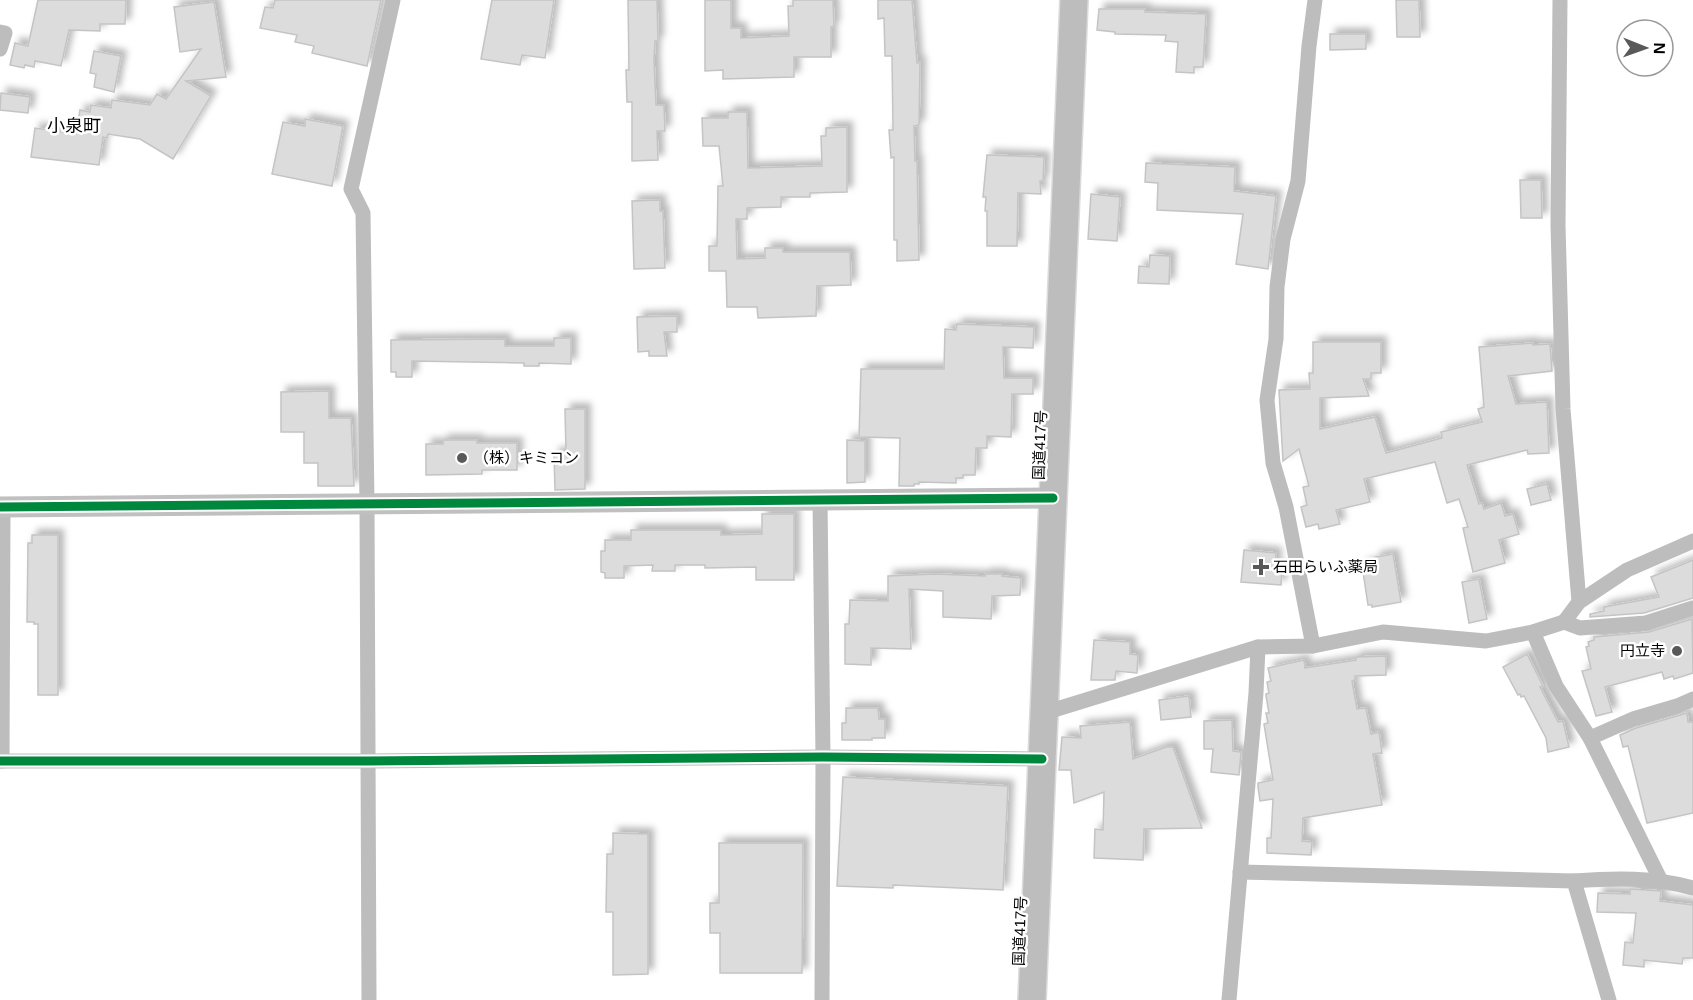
<svg xmlns="http://www.w3.org/2000/svg" width="1693" height="1000" font-family="Helvetica,'Noto Sans JP',sans-serif">
<defs>
<filter id="shadow"><feDropShadow dx="5.5" dy="-5.5" stdDeviation="3" flood-color="#0004"/></filter>
</defs>
<rect width="100%" height="100%" fill="#fff"/>
<g fill="#dcdcdc" stroke="#c4c4c4" stroke-width="1.5" filter="url(#shadow)">
<path d="M38,0H126L125,24H100V31L69,30L61,66L35,61L34,67L25,65L24,68L10,65L15,43L28,46Z"/>
<path d="M275,0H381L367,66L312,53L314,46L295,42L297,35L260,28L265,7L273,8Z"/>
<path d="M492,0H554L545,58L522,55L520,65L481,59Z"/>
<path d="M628,0H657L658,41H655L654,60L656,105H664L665,131H657L658,160L632,161V102H627L626,70H629Z"/>
<path d="M705,0H731V28H741V38L789,36L788,6H793V0H833L834,26L831,27V57H794V77L723,79V70L705,71Z"/>
<path d="M878,0H912L917,63L920,62L919,125L914,126L915,161H917L919,260L897,261V240H894V157L891,158L889,130H893L892,56H885L884,18L878,19Z"/>
<path d="M1396,0H1419L1420,37H1397Z"/>
<path d="M214,2L226,77L186,81L211,96L173,159L140,139L108,134L107,138L103,137L99,165L31,157L35,128L76,134L80,110L90,112L91,105L111,108L112,100L150,105L157,94L166,99L201,49L180,52L174,7Z"/>
<path d="M1099,9H1145V12L1206,14L1203,67H1194V73L1176,72L1178,42L1165,41L1166,35L1115,34V32L1097,30Z"/>
<path d="M1330,34H1366V49L1330,50Z"/>
<path d="M94,51L121,56L114,92L94,87L96,74L90,73Z"/>
<path d="M1,93L30,97L28,113L0,110Z"/>
<path d="M728,112H747L748,168L822,166L821,136H826V128L847,127V192L810,193V197H781V207L747,208V219H736L737,259L765,258V248H783V252H850L851,285L817,286L816,316L758,318L757,307H727L726,271H709V246H717L718,186H723L719,146H703L702,118H728Z"/>
<path d="M305,119L343,126L332,186L272,174L283,122L305,126Z"/>
<path d="M987,155L1044,157L1043,181H1040L1041,194L1018,193L1017,246H987V211H985L986,197H983Z"/>
<path d="M1146,163L1235,167L1234,191L1276,196L1268,269L1236,264L1243,214L1157,210L1158,183L1145,182Z"/>
<path d="M1520,180H1541L1542,218H1521Z"/>
<path d="M1091,194L1120,197L1117,241L1088,239Z"/>
<path d="M660,200V211H663L665,268L634,269L632,201Z"/>
<path d="M1150,255L1170,256L1169,284L1138,283L1139,266L1149,267Z"/>
<path d="M677,316V332H664L667,356H649V351L638,352L637,317Z"/>
<path d="M957,324L1034,327L1033,348L1003,347L1004,378H1033V394H1012L1011,437L987,436V448H976L975,475H963V478H956V483L919,482V484H914V486H899L900,438L859,437L861,369H944L945,329L956,330Z"/>
<path d="M554,338H571V364L539,363V366H524V363L412,361V377H396V372H391V340L505,339V346H554Z"/>
<path d="M1313,342H1381V373H1371V379H1363L1369,396L1320,398V429L1375,417L1386,453L1442,438L1441,432L1482,422L1478,409L1484,407L1479,347L1533,343V345L1550,344L1552,371L1508,376L1516,404L1547,402L1549,453L1528,454L1527,450L1467,465L1479,504L1482,503L1484,509L1501,503L1505,516L1513,514L1519,534L1499,540L1505,563L1473,572L1463,528L1468,527L1459,499L1447,503L1435,462L1364,479L1370,502L1336,510L1340,524L1319,529L1318,524L1306,527L1301,507L1307,505L1303,487L1309,486L1299,449L1283,461L1279,390L1310,389L1309,373H1313Z"/>
<path d="M329,391V418H351L354,486H318V463H304V432H281V392Z"/>
<path d="M565,409H585V489L555,490L554,453H566Z"/>
<path d="M443,440H477V443H517V470H482V474L426,475V444H443Z"/>
<path d="M847,440L865,441V482L847,483Z"/>
<path d="M1547,484L1551,500L1531,505L1527,489Z"/>
<path d="M762,514H794V580H756V567L705,568V565H675V571H652L653,565L624,566V578H605V573L601,572V551H605V540H631V530H721V535L762,534Z"/>
<path d="M32,535H58V695H38V624H34V622H27L28,543H32Z"/>
<path d="M1244,550L1276,553L1275,567L1282,568L1281,585L1241,582Z"/>
<path d="M1393,554L1401,602L1372,607V605H1368L1362,565L1376,562L1375,557Z"/>
<path d="M1693,560V598L1644,613L1590,617V614L1604,611V607L1659,597L1651,577Z"/>
<path d="M935,574L985,576V574H1002V576L1021,578L1020,595L992,596L991,619L943,617V591L909,589L911,649L871,648V665L845,664V624H849L850,600L888,601V576Z"/>
<path d="M1479,579L1487,619L1469,623L1462,582Z"/>
<path d="M1692,619L1693,673L1674,679L1673,676L1664,679L1662,672L1605,687L1612,712L1596,716L1582,671L1591,669L1586,647L1589,646L1588,642L1594,640V637L1649,632Z"/>
<path d="M1094,640L1130,642V654L1138,655L1137,673L1116,671L1115,680H1091Z"/>
<path d="M1527,654L1543,686L1540,687L1558,722L1563,721L1569,747L1548,752L1546,738L1524,696L1521,697L1520,694L1518,695L1503,667Z"/>
<path d="M1386,656V675L1355,676V680L1352,681L1357,709L1366,708L1371,734L1379,732L1382,753L1373,754L1382,805L1303,818L1302,841L1312,842L1311,855L1267,853V838H1271L1273,799L1260,801L1258,787V783L1273,780L1264,724L1268,723L1266,713H1269L1266,696V694L1269,693L1267,682L1271,681L1268,668L1304,660L1305,668L1356,660V657Z"/>
<path d="M1189,696L1191,717L1161,720L1159,700Z"/>
<path d="M846,708H878L879,719H885V738H872V740H842V723H846Z"/>
<path d="M1687,713L1688,722H1693V813L1647,823L1628,746L1623,747L1620,735L1636,728Z"/>
<path d="M1232,720L1233,751L1241,752L1239,775L1211,772L1213,749H1204V721Z"/>
<path d="M1130,722L1133,759L1166,747H1173L1202,828L1144,829L1143,860L1094,858L1095,829L1103,830L1104,792L1074,803L1071,770H1059L1062,737L1081,738L1080,726Z"/>
<path d="M843,777L1008,786L1003,890L893,885V888L837,886Z"/>
<path d="M613,833L648,834V974L613,975V912H606L607,854H613Z"/>
<path d="M719,843H803L802,973H720V933H710V903H719Z"/>
<path d="M1630,889L1661,891L1660,901L1693,905V958H1683L1682,964L1644,960V967L1623,965L1625,942L1633,943L1636,913L1597,912L1598,893L1630,894Z"/>
</g>
<g fill="none" stroke-linecap="round" stroke-linejoin="round">
<defs>
<path id="highway" d="M1032,1000L1074,0"/>
</defs>
<use href="#highway" stroke="#dbdbdb" stroke-width="30"/>
<g stroke="#bdbdbd" stroke-width="15">
<path d="M1560,0L1558,225L1563,409L1579,602"/>
<path d="M0,32L5,33L0,49"/>
<path d="M820,500L823,757L822,1000"/>
<path d="M1564,622L1579,602L1627,570L1693,541"/>
<path d="M1533,632L1556,686L1590,738L1661,881"/>
<path d="M1313,646L1286,507L1273,463L1267,400L1276,339L1277,287L1283,239L1298,181L1309,46L1315,0"/>
<path d="M1044,713L1258,647L1313,646L1383,632L1486,641L1533,632L1564,622L1580,628L1646,623L1693,608"/>
<path d="M1590,738L1633,719L1677,706L1693,699"/>
<path d="M0,761H368L823,757L1042,759"/>
<path d="M2,761L3,507"/>
<path d="M1240,872L1574,881C1614,878 1655,877 1693,888"/>
<path d="M1574,881L1609,1000"/>
<path d="M369,1000L367,505L363,213L351,189L393,0"/>
<path d="M1229,1000L1256,693L1258,647"/>
</g>
<path stroke="#c0c0c0" stroke-width="21" d="M0,507L1053,498"/>
<use href="#highway" stroke="#bdbdbd" stroke-width="27"/>
<defs>
<g id="cycleway">
<path d="M0,507L1053,498"/>
<path d="M0,761H368L823,757L1042,759"/>
</g>
</defs>
<use href="#cycleway" stroke="#fff" stroke-width="13"/>
<use href="#cycleway" stroke="#00873e" stroke-width="9"/>
</g>
<g fill="#595959" stroke="#fff" stroke-width="2">
<circle cx="462" cy="458" r="6"/>
<path d="M1258 558h6v6h6v6h-6v6h-6v-6h-6v-6h6z"/>
<circle cx="1677" cy="651" r="6"/>
</g>
<g text-anchor="middle" stroke-width="5" stroke-linejoin="round" paint-order="stroke">
<g font-size="15" fill="#000" stroke="#fff">
<text transform="translate(1040 445) rotate(-88)" y="5">国道417号</text>
<text transform="translate(1020 931) rotate(-88)" y="5">国道417号</text>
</g>
<g font-size="15" fill="#000" stroke="#fff" text-anchor="start">
<text x="474" y="463">（株）キミコン</text>
<text x="1273" y="572">石田らいふ薬局</text>
<text x="1665" y="656" text-anchor="end">円立寺</text>
</g>
<g font-size="18" fill="#000" stroke="#fff">
<text x="74" y="132">小泉町</text>
</g>
</g>
<g transform="translate(1645 48) rotate(91)"><circle r="28" fill="#ffffff" stroke="#999999" stroke-width="1.5"/>
<path d="M0-4.5L10 22L0 15L-10 22Z" fill="#595959"/>
<text y="-9" font-size="16" font-weight="bold" text-anchor="middle" fill="#000000">N</text>
</g>
</svg>
